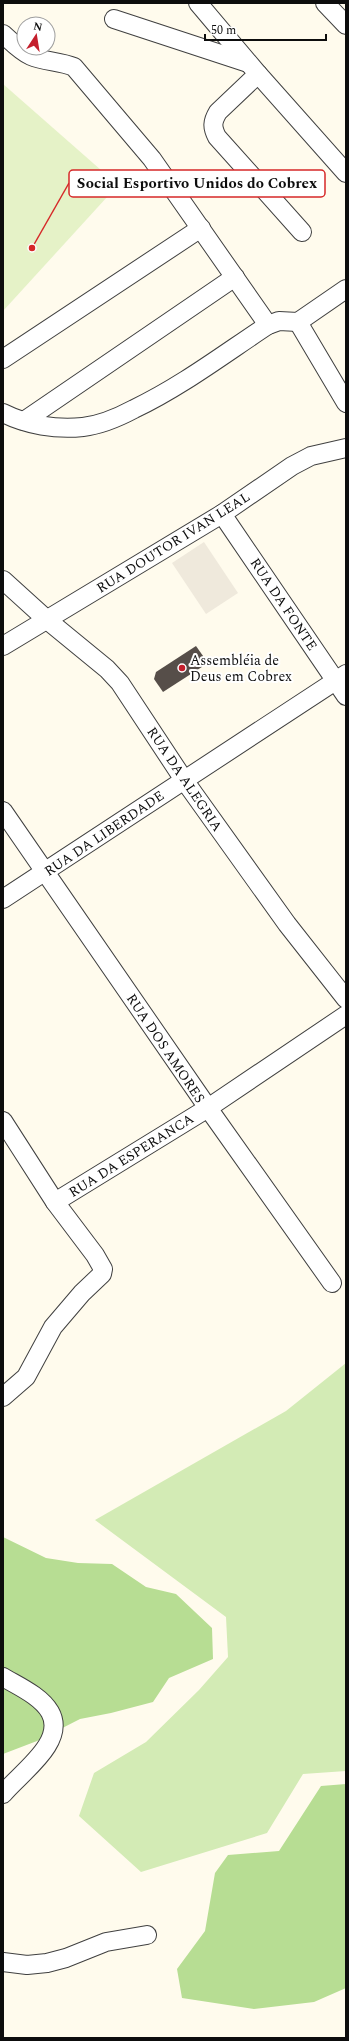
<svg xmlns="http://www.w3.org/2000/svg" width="349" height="2041" font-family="Spectral,serif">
<rect width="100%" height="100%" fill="#fffbed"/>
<path fill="#d3ebb5" d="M346,1363V1771L303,1774L267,1833L141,1872L79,1816L94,1773L146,1742L199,1690L228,1657L226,1617L95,1520L286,1411Z"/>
<g fill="#b7dd93">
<path d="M3,1537L46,1558L78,1563L112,1564L146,1587L176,1594L212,1628L213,1659L169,1678L153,1702L111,1713L80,1719L37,1741L3,1754Z"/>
<path d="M346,1784V1988L314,2002L254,2009L182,1998L177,1969L205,1931L215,1873L228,1855L279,1851L321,1786Z"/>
</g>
<path fill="#e5f2c7" d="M3,84L118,185L3,311Z"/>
<path fill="#efe9dc" d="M204,542L238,593L206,614L172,563Z"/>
<path fill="#564e49" d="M196,646L208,663L163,692L154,679L156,672Z"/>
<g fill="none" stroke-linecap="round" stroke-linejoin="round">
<defs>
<g id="minor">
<path d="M198,3L258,74L346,173"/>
<path d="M325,3L346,25"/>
<path d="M114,19L248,63"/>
<path d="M3,34C12,42 20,51 31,56C45,62 60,61 74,67L152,159L268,325"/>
<path d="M258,74L218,112C212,122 212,127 217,137L302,232"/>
<path d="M298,322L346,403"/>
<path d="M298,322L346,289"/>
<path d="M3,359L201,228"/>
<path d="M3,413C27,425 56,430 83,427C100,425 119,417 134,409C182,386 224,354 268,325L279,321L298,322"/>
<path d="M24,421L235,277"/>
<path d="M222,514L346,696"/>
<path d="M3,580L46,619L107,669L120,683L184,780L287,924L346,999"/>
<path d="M3,646L222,514L292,466L311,456L346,448"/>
<path d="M3,811L208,1108L332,1283"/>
<path d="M3,899L346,674"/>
<path d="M3,1121L55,1202L95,1255L103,1269L102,1274L82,1293L53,1327L26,1377L3,1397"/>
<path d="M55,1202L208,1108L346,1015"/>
<path d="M3,1677C18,1686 41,1696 50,1712C67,1742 20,1773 3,1794"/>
<path d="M3,1962L27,1965L47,1963L66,1958L106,1942L147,1935"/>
</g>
</defs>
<use href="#minor" stroke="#404040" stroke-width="20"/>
<use href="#minor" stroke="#fff" stroke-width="18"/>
</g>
<circle fill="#c41f2c" stroke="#fff" stroke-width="1.5" cx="182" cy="668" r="4"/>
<g text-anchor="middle" stroke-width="4" stroke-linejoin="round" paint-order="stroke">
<g font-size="14" fill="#0d0d0d" stroke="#fff">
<text transform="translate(173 542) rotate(-32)" y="5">RUA DOUTOR IVAN LEAL</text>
<text transform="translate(284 604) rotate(56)" y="5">RUA DA FONTE</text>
<text transform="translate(185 779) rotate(56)" y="5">RUA DA ALEGRIA</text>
<text transform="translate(104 833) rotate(-34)" y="5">RUA DA LIBERDADE</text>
<text transform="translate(166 1048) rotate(56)" y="5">RUA DOS AMORES</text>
<text transform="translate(131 1155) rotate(-32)" y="5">RUA DA ESPERANCA</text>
</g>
<g font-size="14" fill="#0d0d0d" stroke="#fff" text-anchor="start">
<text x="190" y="665">Assembléia de<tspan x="190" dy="16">Deus em Cobrex</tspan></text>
</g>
</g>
<path fill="none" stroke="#d62828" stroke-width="1.5" d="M32 248L69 183"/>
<circle fill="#d62828" stroke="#fff" stroke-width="1.5" cx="32" cy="248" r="4"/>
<rect fill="#fff" stroke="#d62828" stroke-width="1.5" x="69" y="170" width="256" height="27" rx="4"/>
<g font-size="15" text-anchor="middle" font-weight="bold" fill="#0d0d0d">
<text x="197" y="188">Social Esportivo Unidos do Cobrex</text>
</g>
<rect width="349" height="2041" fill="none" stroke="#0d0d0d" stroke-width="8"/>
<g transform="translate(36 36) rotate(12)"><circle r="19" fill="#ffffff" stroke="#9e9e9e"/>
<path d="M0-3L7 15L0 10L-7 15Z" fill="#c41f2c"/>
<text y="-6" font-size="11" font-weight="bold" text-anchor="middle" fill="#0d0d0d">N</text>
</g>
<path d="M205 34v6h121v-6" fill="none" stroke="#0d0d0d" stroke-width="2"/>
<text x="211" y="34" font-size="12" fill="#0d0d0d" stroke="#ffffff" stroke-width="3" paint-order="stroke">50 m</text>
</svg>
